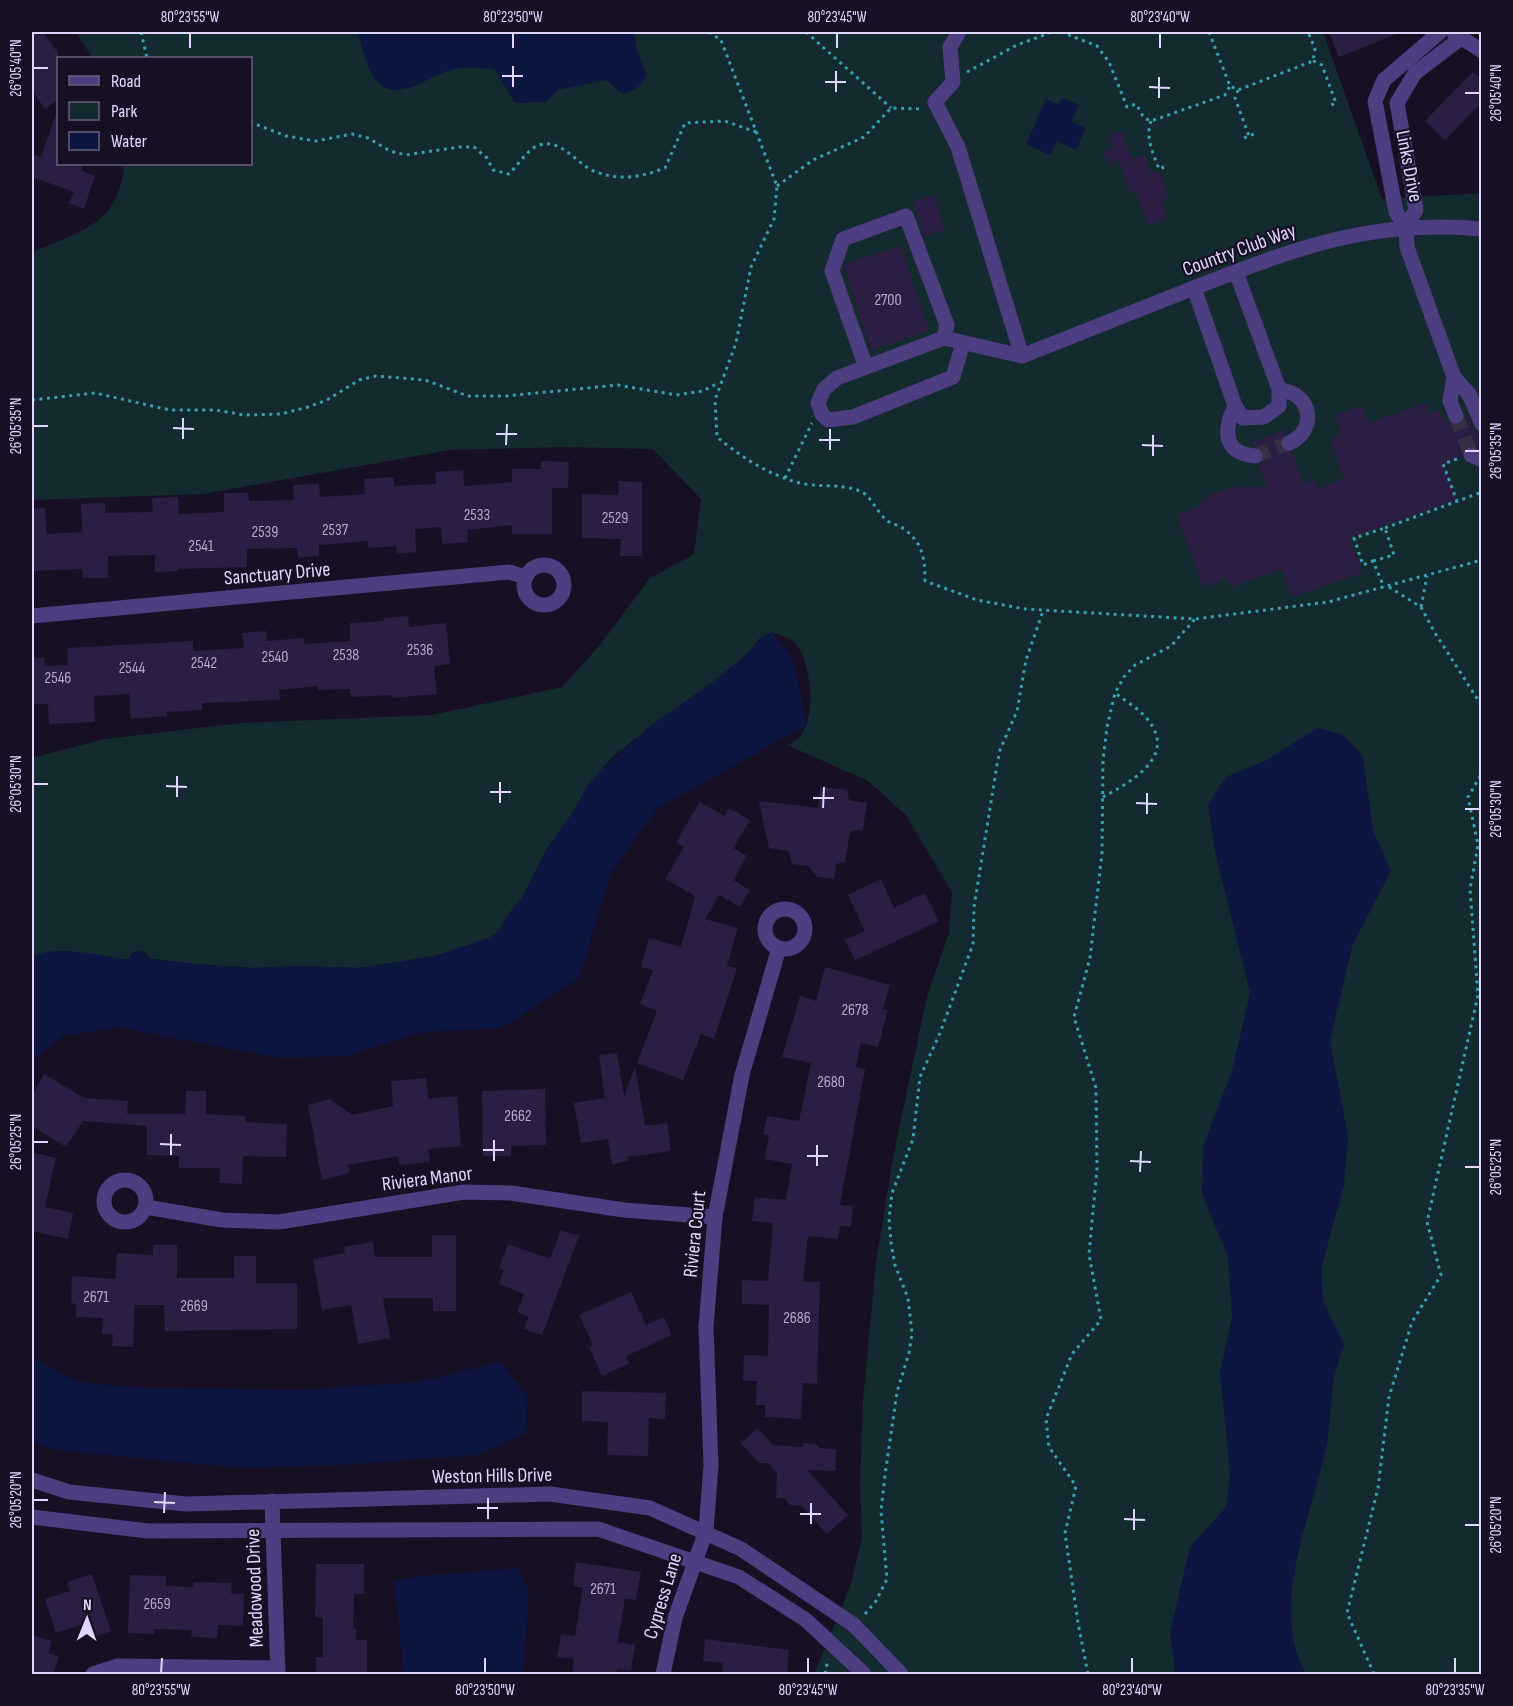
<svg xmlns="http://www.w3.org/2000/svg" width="1513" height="1706" font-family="'Sofia Sans Condensed',sans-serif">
<rect width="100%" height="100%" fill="#171025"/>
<path fill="#132a2e" d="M75,32H1323L1382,199L1481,193V1674H814L851,1584L862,1537L860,1483L863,1401L876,1262L894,1153L927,996L949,933L952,892L905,814L868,781L787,745C819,736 813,671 799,648C793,638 781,635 771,632L760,638L746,655L713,682L652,725L614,756L588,784L574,811L547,849L523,896L505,919L500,930L489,938L435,956L360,968L295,966L252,968L196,964L152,959L142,951L133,952L127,960L61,951L32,956V758L105,739L241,723L432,715L562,687L600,645L650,578L694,554L701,499L653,449L567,447L450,450L203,494L32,500V252C80,232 120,224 124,164H250V58H93Z"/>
<g fill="#0d1641">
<path d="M358,32H634L636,47L647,75C642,86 635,91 623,94L606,80L558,90L546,102L515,103L495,70C477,67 463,66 445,72C423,80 392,106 373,76C365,64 362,45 358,32Z"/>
<path d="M1062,98L1079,105L1072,122L1086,128L1076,150L1057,141L1050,155L1026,144L1046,99L1059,104Z"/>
<path d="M771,632L793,658L807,725L658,808L611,872L579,978L502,1028L423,1032L345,1056L280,1058L116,1027L63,1036L32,1060V956C60,945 98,955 127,960L138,950L152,959L196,964L252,968L295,966L360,968L435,956L489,938L500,930L505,919L523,896L547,849L574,811L588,784L602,769L652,725L713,682L746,655L760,638Z"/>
<path d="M1317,728L1342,734L1363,756L1373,831L1391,871L1353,944L1330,1040L1348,1137L1344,1185L1321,1269L1323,1301L1344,1344C1340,1357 1335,1371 1333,1384C1330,1405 1331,1427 1326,1448C1312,1516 1268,1607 1306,1674H1173L1175,1668L1170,1632L1190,1547L1226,1507L1230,1474L1220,1372L1232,1317L1228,1257L1202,1194L1203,1146L1232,1071L1250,993L1215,851L1208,804L1226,777L1267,760Z"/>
<path d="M32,1357L75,1381L125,1387L301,1390L418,1382L500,1362L527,1396L526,1433L478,1455L340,1465L243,1468L57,1450L32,1442Z"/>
<path d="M518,1568L529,1592L523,1674H404L394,1581L421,1576Z"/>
</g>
<g fill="#2c1d44">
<path d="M37,32H43L58,53V99L45,109L32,90V35Z"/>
<path d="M1329,32H1401L1339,57Z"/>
<path d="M1473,72L1482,80V102L1445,140L1425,121Z"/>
<path d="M57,111L58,164H83L81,170L95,176L84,209L69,203L74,192L32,177V154L41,157Z"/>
<path d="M1121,131L1133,159L1144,155L1151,174L1159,171L1169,197L1161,200L1167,218L1148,225L1136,191L1130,193L1119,160L1109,164L1103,152L1114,147L1109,136Z"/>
<path d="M934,195L945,230L924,236L913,202Z"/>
<path d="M901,246L929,331L871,350L844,267L845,264Z"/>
<path d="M1425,403L1429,413L1439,410L1443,421L1447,419L1454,425L1463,422L1466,412L1473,428L1482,438V449L1471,445L1466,447L1462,452V458L1444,465L1457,500L1350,538L1362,573L1292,597L1282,569L1231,587L1228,578L1203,587L1177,515L1199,507V504L1212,494L1235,487H1267L1259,465L1263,462L1264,453L1251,442L1285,430L1286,434L1279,442L1281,448L1284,452H1292L1304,484L1315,480L1318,488L1344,479L1330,439L1342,434L1335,415L1362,406L1369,423Z"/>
<path d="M541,461L569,462L568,488H552V534H512V525L467,530L468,542L442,544L441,527L415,529L416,552L397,554L396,546L368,548V541L319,545V556L298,558L297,548L247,549V567L178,569V571L155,572V555L108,556V578H83L82,569L32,571V509L45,508L47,534L82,532L81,504L105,503V513L153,512L152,498L178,497L179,514L224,512V493H248L249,501L294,500L293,485L319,484L320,497L365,494L364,479L394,477V486L436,484L435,472L463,470L464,486L512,482V469H541Z"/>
<path d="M619,481L642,482V556H620L621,539L582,538V494L618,495Z"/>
<path d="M408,616L409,627L446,623L450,664L434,666L437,694L392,698L391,695L351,697L350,689L318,690V686L279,690L280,700L202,703V710L166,712L167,716L131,719L129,694L94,696L95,722L49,724L48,704H32V658H44L45,666L68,665L67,648L193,641V651L244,648L242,633L266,631L267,641L304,638V644L350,641V623L384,621L383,618Z"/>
<path d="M820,787L847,790L849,800L867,803L863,829L850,832L845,862L836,864L834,879L817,877L808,866L792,864L789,851L769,848L759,801L818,808Z"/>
<path d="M700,802L724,816L729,808L750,820L733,848L747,856L733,880L750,890L740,907L719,895L705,919L738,928L727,966L737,968L714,1039L701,1034L683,1080L637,1063L657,1011L640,1004L653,970L641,967L649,938L681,947L695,896L665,879L684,847L676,842Z"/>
<path d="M881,879L894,908L925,893L939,921L855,960L845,940L865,931L848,895Z"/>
<path d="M825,967L890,985L883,1009L888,1010L878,1047L861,1043L856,1067L865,1069L840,1205L853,1206L851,1227L840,1226L838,1239L808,1236L803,1282H820L817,1384L803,1383L801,1419L765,1417V1405H756L757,1381H743L744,1355L768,1356L769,1305L742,1304V1280L768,1281L773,1223L752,1221L755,1197L786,1200L792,1164L765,1159L769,1135L763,1134L767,1116L799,1121L811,1063L782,1057L800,996L816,1001Z"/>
<path d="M617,1053L624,1096L635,1067L645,1126L667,1123L671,1151L627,1157L628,1161L612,1164L608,1139L581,1143L574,1103L605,1098L599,1055Z"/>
<path d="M44,1074L84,1098L128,1101L127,1114H185L186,1091H206V1114L245,1116V1122L287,1124L286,1157L243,1156L242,1184L219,1183L220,1168H179V1156L147,1155V1126L83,1121L66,1147L32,1126V1095Z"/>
<path d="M426,1078L428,1099L457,1096L461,1146L428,1149L430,1162L399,1165L398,1156L348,1165L350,1173L322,1180L308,1105L330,1099L352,1115L393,1106L391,1081Z"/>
<path d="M545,1089L546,1145L511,1146V1156H483L482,1091Z"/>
<path d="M32,1152L56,1158L45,1207L73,1213L68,1239L32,1231Z"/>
<path d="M561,1230L579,1236L542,1335L524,1329L529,1317L517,1312L524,1294L499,1284L504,1270L499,1268L508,1244L550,1259Z"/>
<path d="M432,1235H456V1311H433V1298H383L390,1338L358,1344L351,1305L322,1310L313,1259L345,1253L344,1247L373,1242L375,1257H432Z"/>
<path d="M153,1245H177V1278H234V1256H256V1283H297V1329L165,1331L164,1305H135L133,1347L112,1346L113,1334H102L103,1318L76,1317V1304L71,1303L72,1276L115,1279L117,1253L153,1255Z"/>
<path d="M631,1292L646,1325L664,1317L672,1335L626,1356L630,1363L602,1376L589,1347L593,1345L579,1315Z"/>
<path d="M582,1391L666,1393L665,1419L649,1418L648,1456L607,1455L608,1422L582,1421Z"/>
<path d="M758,1428L773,1445L801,1447L804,1443L816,1444L820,1448L836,1449L835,1471L807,1470L848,1515L827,1534L802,1506L790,1505L784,1498H776L777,1473L768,1463H759L741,1443Z"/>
<path d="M576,1562L641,1572L636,1600L625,1598L618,1642L635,1645L631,1671L617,1669L616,1674H572L574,1659L557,1657L561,1634L575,1636L583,1588L573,1586Z"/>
<path d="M316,1564H364V1594H354L353,1629H356V1640H367V1674H316V1657H323V1618L315,1617Z"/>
<path d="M92,1574L111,1631L91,1638L86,1623L56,1633L45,1599L70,1591L67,1582Z"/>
<path d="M130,1575L166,1576V1586L193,1587V1582L232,1583L231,1594H244L243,1626L218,1625L217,1638L191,1637L192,1630L154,1629V1634L128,1633Z"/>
<path d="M32,1635L52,1641L48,1653L59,1657L53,1674H32Z"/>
<path d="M705,1639L789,1650L787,1674H722L723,1663L703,1661Z"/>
</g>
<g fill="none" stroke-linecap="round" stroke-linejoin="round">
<g stroke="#352e45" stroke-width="15" stroke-dasharray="15 8" stroke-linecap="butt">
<path d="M1456,416L1471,455"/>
<path d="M1255,456L1289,443"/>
</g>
<g stroke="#36a1b1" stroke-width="3" stroke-dasharray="3 4.5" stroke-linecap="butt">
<path d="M141,32L147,58"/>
<path d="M709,32L721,40L777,186L774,219L751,267L736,343L715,400L717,437C741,457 773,478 805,484C824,487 841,484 860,491C870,495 876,510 884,518C889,524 898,524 904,529C923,543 925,559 925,581L977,600L1025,609L1195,619L1328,602L1482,560"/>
<path d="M806,32L891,108"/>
<path d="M1061,32L1097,46L1109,62L1127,107L1136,104L1144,118L1151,121L1225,95L1230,86"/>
<path d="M1209,32L1230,86L1238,90L1313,61L1315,49L1308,32"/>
<path d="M1313,61L1322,65L1336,103L1331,105"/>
<path d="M967,72L1017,45L1052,32"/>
<path d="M1238,90L1235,98L1249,136"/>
<path d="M1151,121C1145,137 1153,153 1159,169L1164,167"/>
<path d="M250,122L286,136L316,141L352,134L368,138L390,151L406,155L459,147H474L487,158L493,170L509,174C517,166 526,152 535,147C560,134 576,165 596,172C621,181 641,177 665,168L685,123L725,121L759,133"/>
<path d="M1244,138L1254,134"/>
<path d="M777,186L813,160L864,137L891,108L923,109"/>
<path d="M32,400L95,393L170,410H216L244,415L281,414L308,407L327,400L359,380L376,376L425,380L468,396H506L618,385L676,395L703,391L718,383"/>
<path d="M1457,459L1443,464L1457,501"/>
<path d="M785,478L812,423"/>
<path d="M1385,528L1482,492"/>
<path d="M1373,561L1394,555L1385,528L1354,538L1363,565L1373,561L1384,587"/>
<path d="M1389,587L1421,607L1435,633L1482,706"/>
<path d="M1421,607L1427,576"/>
<path d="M1103,797C1129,783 1178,757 1148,720C1139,709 1126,701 1115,693"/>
<path d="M865,1614L876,1601L887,1579L881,1511L885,1475L897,1392L909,1353L912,1333L908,1298L895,1265L891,1243L889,1219L892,1193L913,1139L920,1077L940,1033L973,944L974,907L997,765L1000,750L1017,711L1026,660L1043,611"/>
<path d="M825,1674L828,1659"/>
<path d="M1088,1674L1078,1623L1065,1533L1076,1486L1049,1447L1046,1419L1072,1354L1101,1320L1089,1254L1097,1169L1096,1088L1074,1017L1090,958L1102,853L1103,760L1107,727L1115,693L1124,677L1135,665L1171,646L1195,619"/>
<path d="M1374,1674L1347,1613L1378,1488L1389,1397L1412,1322L1441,1275L1427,1222L1478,995L1470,889L1478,845L1468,797L1482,773"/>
</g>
<g stroke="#4d3d81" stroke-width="15">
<path d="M959,32L950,47L953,82L935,102L958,147L1022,356"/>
<path d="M1454,33L1482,51"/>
<path d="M1406,227L1396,212L1375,101L1384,80L1440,32"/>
<path d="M1406,227L1416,210L1397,103L1415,73L1461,38"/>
<path d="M1406,227L1407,247L1454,377"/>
<path d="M1194,288L1235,406C1223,430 1223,453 1255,456"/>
<path d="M963,343L953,377L853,417L828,420L822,414L818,403L824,389L837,378L944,338L1022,356"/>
<path d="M1022,356C1078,334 1135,311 1191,289C1291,250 1371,218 1482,229"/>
<path d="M866,367L832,271L843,239L906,216L947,325L944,338"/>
<path d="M1279,389C1284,391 1292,392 1297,396C1315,410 1309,435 1289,443"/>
<path d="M1235,406L1243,418L1264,417L1279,406V389L1236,272"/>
<path d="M1456,416L1450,401L1454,377L1469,394L1482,424"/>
<path d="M1471,455L1482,460"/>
<circle cx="544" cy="585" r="20"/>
<path d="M32,616L509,572L526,577"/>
<circle cx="785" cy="929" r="20"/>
<circle cx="125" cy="1201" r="21"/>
<path d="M146,1207L222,1220L279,1222L464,1192L511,1193L624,1210L715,1217"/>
<path d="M32,1480L69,1492L186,1504L550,1494L650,1508L741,1549L854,1625L901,1674"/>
<path d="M272,1501L278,1674"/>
<path d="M32,1517L148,1531L598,1529L739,1577L806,1620L864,1674"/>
<path d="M93,1674L118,1666L277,1668"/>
<path d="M663,1674L675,1618L706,1531L711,1465L706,1327L715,1217L742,1075L779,948"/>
</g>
</g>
<path fill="none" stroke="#e1d6fd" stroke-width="2" d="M190,48V33M513,48V33M837,48V33M1160,48V33M33,68H48M502,76H523M825,82H846M513,87V66M1149,87L1170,88M836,92V71M1465,93H1480M1159,98V77M33,426H48M173,428L194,429M496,434H517M183,439V418M819,440H840M506,445L507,424M1142,445L1163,446M830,450V429M1465,451H1480M1153,456V435M33,784H48M166,786L187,787M490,792H511M177,797V776M813,798H834M500,803V782M1136,803L1157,804M823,808L824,787M1465,809H1480M1147,814V793M33,1142H48M160,1144L181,1145M483,1150H504M171,1155V1134M807,1156H828M494,1161V1140M1130,1161L1151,1162M817,1166V1145M1465,1167H1480M1140,1172L1141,1151M33,1500H48M154,1502L175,1503M477,1508H498M164,1513L165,1492M800,1514H821M488,1519V1498M1124,1519L1145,1520M811,1524V1503M1465,1525H1480M1134,1530V1509M161,1673L162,1658M485,1673V1658M808,1673V1658M1132,1673V1658M1455,1673V1658"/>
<g text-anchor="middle" stroke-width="4.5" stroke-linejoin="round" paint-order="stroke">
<g font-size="16" fill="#b4a8cf">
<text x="888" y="305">2700</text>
<text x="477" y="520">2533</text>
<text x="615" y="523">2529</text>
<text x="335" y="535">2537</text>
<text x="265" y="537">2539</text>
<text x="201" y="551">2541</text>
<text x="420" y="655">2536</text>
<text x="346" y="660">2538</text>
<text x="275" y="662">2540</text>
<text x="204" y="668">2542</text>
<text x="132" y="673">2544</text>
<text x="58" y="683">2546</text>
<text x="855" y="1015">2678</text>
<text x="831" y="1087">2680</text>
<text x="518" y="1121">2662</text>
<text x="96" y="1302">2671</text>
<text x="194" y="1311">2669</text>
<text x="797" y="1323">2686</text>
<text x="603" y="1594">2671</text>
<text x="157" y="1609">2659</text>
</g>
<g font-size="20" fill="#e1d6fd" stroke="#171025">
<text transform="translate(1410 166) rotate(79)" y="7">Links Drive</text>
<text transform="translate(1239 249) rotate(-20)" y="7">Country Club Way</text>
<text transform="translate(277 573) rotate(-5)" y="7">Sanctuary Drive</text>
<text transform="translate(427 1178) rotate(-7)" y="7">Riviera Manor</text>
<text transform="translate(694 1234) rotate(-84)" y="7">Riviera Court</text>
<text transform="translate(492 1475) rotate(-1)" y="7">Weston Hills Drive</text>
<text transform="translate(254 1588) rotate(-92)" y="7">Meadowood Drive</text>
<text transform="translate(662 1596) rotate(-73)" y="7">Cypress Lane</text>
</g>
</g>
<rect width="1513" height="1706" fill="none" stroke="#171025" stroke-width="66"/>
<rect x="57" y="57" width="195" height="108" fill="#171025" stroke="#685f7b" stroke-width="1.5"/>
<rect x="69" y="76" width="30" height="9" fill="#4d3d81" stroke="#685f7b" stroke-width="1.5"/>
<text x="111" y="87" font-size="18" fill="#e1d6fd">Road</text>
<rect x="69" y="102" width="30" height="18" fill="#132a2e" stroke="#685f7b" stroke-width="1.5"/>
<text x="111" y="117" font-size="18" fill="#e1d6fd">Park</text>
<rect x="69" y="132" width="30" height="18" fill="#0d1641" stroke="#685f7b" stroke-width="1.5"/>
<text x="111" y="147" font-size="18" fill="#e1d6fd">Water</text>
<g transform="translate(87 1619) rotate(1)" stroke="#171025" stroke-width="4.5" paint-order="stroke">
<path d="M0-4.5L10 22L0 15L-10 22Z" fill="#e1d6fd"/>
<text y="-9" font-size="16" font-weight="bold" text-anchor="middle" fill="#e1d6fd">N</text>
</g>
<rect x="33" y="33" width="1447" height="1640" fill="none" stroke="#e1d6fd" stroke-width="2"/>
<g font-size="15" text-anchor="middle" fill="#e1d6fd">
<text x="190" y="22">80°23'55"W</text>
<text x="513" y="22">80°23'50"W</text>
<text x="837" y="22">80°23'45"W</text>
<text x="1160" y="22">80°23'40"W</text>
<text transform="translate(16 68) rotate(-90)" y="5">26°05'40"N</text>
<text transform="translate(1496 93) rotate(-90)" y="5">26°05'40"N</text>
<text transform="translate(16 426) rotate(-90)" y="5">26°05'35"N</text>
<text transform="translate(1496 451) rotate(-90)" y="5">26°05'35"N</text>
<text transform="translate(16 784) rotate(-90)" y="5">26°05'30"N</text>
<text transform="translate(1496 809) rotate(-90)" y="5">26°05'30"N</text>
<text transform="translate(16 1142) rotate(-90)" y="5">26°05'25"N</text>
<text transform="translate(1496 1167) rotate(-90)" y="5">26°05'25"N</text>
<text transform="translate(16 1500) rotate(-90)" y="5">26°05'20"N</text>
<text transform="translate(1496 1525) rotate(-90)" y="5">26°05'20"N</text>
<text x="161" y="1695">80°23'55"W</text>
<text x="485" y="1695">80°23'50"W</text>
<text x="808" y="1695">80°23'45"W</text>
<text x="1132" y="1695">80°23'40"W</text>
<text x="1455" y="1695">80°23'35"W</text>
</g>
</svg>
